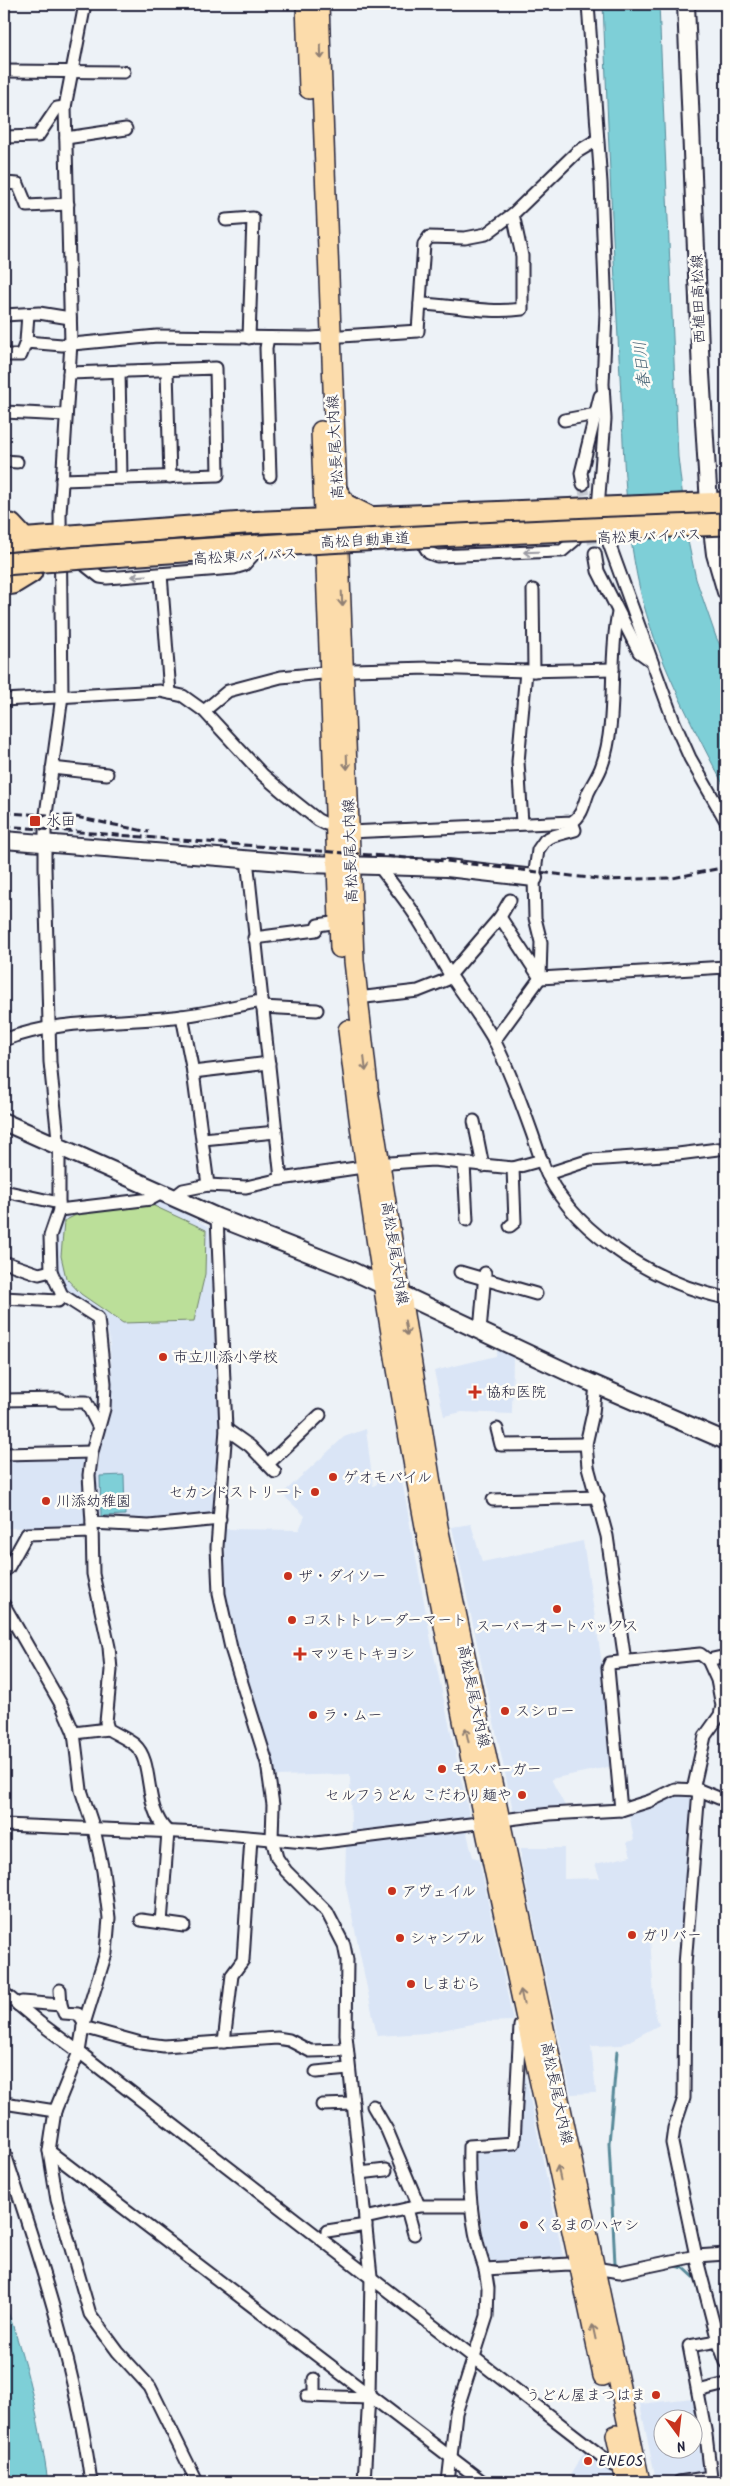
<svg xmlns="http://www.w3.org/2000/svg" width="730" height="2486" font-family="Kalam,'Klee One',sans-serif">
<rect width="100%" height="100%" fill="#edf2f7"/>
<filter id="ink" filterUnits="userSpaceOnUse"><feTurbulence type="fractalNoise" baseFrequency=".02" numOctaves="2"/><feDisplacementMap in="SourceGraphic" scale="10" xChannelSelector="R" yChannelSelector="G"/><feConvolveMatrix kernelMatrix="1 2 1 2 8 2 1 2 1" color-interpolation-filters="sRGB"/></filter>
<g filter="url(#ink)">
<g fill="#dae5f6" fill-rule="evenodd">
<path d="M152,1202L164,1203L209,1227L221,1449L218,1450L217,1516L148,1522L97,1519L96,1482L102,1437L111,1412L112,1378L109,1336L105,1317L65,1288L59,1279L56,1263L57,1240L63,1219L69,1212Z"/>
<path d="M498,1349L513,1355L512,1414L462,1412L444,1416L434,1371L496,1356Z"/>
<path d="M366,1429L373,1486L377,1484V1480L401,1475L432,1646L470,1819L351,1832L350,1774L276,1776L229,1615L224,1581L225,1529L299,1530L305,1516L282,1494L344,1437Z"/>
<path d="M89,1456L88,1527L4,1528V1457Z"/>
<path d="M471,1524L482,1562L583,1541L602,1663L613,1766L551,1779L566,1808L514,1815L452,1527Z"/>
<path d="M688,1792L694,1796L682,1937L650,1938L655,2012L659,2025L622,2045L591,2046L596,2093L571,2094L521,1860V1848H564V1879L600,1878L595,1864L631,1856L627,1842L634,1840L629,1813L646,1810L669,1796Z"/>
<path d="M466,1829L473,1857L479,1859L513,2021L483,2022L426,2033L377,2036L345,1882L346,1843Z"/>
<path d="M521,2055L564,2261L492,2265L486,2250L475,2179L476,2152L480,2149L518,2147Z"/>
<path d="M692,2398L705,2473L656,2481L640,2404ZM662,2418H692V2448H662Z"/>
<path d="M585,2451L611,2471L613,2482H566Z"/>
</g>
<path fill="#bbdf99" stroke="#6e806a" d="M152,1205L206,1230L205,1274L194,1321L123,1323L81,1294L66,1278L61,1256L64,1221L78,1214Z"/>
<g fill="#7ecfd7" stroke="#598a99">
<path d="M603,4H659L678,457L688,541L696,579L716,637L726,657V790C695,730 661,668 643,602C624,529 624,451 620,376C613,252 608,128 603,4Z"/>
<path d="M124,1475L125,1515L101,1516L100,1476Z"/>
<path d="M4,2302C27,2359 39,2421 48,2482H4Z"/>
</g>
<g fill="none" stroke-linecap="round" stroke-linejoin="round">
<g stroke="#598a99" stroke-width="3">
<path d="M617,2051L609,2143L615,2264L618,2268"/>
<path d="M675,2266L684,2268L696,2279L711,2335"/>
<path d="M721,2364L726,2372"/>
</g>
<path stroke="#c4c8d1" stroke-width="11" stroke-dasharray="11 5.5" stroke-linecap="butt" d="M583,484L595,553"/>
<defs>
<g id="street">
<path d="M85,4L65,107L71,343L60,514L62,696L45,822V867L50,1062L59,1148V1210L50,1236L51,1271L62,1295L98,1318L105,1383L104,1409L92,1452L89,1475L92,1523"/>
<path d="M588,4L601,183L606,313L603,384L605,419L598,508"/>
<path d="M4,71L124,72"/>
<path d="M4,137L38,136L57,108L65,107"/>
<path d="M66,138L126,129"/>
<path d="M4,183L18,184L27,206L68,204"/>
<path d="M226,220L253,218L249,338"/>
<path d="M420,304C454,305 488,314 522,309V256L513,214"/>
<path d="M4,315L39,313L70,318"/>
<path d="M268,338L266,348L270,476"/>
<path d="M26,342L28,314"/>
<path d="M4,355H21L26,342L62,345L157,336L311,338L418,331L424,244L429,237L465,238L486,234L513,214L577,152L597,140"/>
<path d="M167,370L170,477"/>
<path d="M119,371L121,478"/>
<path d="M4,412L66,415"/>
<path d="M564,420L596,414"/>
<path d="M4,461L17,462"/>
<path d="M62,480L218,475L216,368L69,373"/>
<path d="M583,484L581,473L600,396"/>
<path d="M607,538L674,722L690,758L726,821"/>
<path d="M425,547L429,553L437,556L557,551H562L576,539"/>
<path d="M595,553L598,571L639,652L650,660"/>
<path d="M86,566L100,577L107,578L234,568L244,565L253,555"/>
<path d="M161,574L170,693"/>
<path d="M533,590L534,671"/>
<path d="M4,700L160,691L183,696L204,711L263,775L284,793L318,820L326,824L335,825"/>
<path d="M204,711L228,691L281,677L353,670L429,668L526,671"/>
<path d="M52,768L107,774"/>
<path d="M522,823L518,762L526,671L613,669"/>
<path d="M349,832L572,822C582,816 584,804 588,793C592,784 599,775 602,765C618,722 608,660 618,613"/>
<path d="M247,859L281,1179"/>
<path d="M379,866C392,884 407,901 419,921C430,938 438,956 449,973C464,996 482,1018 495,1042C510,1072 521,1102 532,1133C537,1147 541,1162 548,1176C579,1237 661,1285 726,1298"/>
<path d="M500,917L540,978L726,967"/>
<path d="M254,938L316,930L318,925L339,922"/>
<path d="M357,998L418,991L446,980L500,917L510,900"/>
<path d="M262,1007L317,1010"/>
<path d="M182,1016L193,1072L208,1185"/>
<path d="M4,1040C61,1018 122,1024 182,1016C208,1013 235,1006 261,1001"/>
<path d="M494,1041L540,978L541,942L535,918L534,878L538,850L545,840L553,836L575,830L572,822"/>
<path d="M193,1072L269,1063"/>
<path d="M474,1121L483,1166"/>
<path d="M203,1139L276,1132"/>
<path d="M464,1164L467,1220"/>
<path d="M547,1174L590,1160L678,1154L726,1148"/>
<path d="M4,1191L59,1203"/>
<path d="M173,1198L183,1190L208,1185L246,1187L281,1179L390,1163L433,1160L513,1168L542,1160"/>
<path d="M59,1210L151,1199L162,1193"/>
<path d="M217,1217L226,1429L217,1547L219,1594L231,1648L267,1763L273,1805L272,1839L277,1858L286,1871L327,1912L344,1945L347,1960L346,2035L371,2276L369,2395L364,2482"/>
<path d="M510,1226L515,1222L513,1168"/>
<path d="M4,1262L39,1274L51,1271"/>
<path d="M460,1272L536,1294"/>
<path d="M4,1298L58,1301L62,1295"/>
<path d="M480,1331L485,1273"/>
<path d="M596,1385L593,1413L586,1444L588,1467L607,1536L625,1661"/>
<path d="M4,1400L60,1399L61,1402H86L98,1426"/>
<path d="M226,1429L250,1446L275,1472"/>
<path d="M497,1429L501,1445L586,1444"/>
<path d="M4,1454L92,1452"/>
<path d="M268,1464L320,1415"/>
<path d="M493,1500L598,1497"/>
<path d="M4,1571L8,1568L27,1534L92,1532"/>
<path d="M4,1605L62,1706L74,1733L108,1729"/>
<path d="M74,1733L81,1790L94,1829L103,1871L109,1918L106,1953L83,2027"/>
<path d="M693,1790L705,1736L720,1715L722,1706L717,1680L708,1660"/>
<path d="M699,1790L685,1965L684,2098L674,2128L672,2143L696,2256L718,2341L726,2362"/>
<path d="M621,1810L608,1668L610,1663L700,1654L708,1660L726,1656"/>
<path d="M4,1825L202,1833L316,1843L550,1814L621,1810L650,1801L675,1789L699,1790L726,1801"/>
<path d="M141,1920L184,1926"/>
<path d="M161,1923L168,1832C142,1807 155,1763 135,1745C128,1739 116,1734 108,1729L106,1722L111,1670L109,1647L93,1574L92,1523L149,1526L220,1519"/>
<path d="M60,1990L61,2005L64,2013L78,2014L84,2023"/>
<path d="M4,1993L40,2023L79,2052L83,2027L141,2043L164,2046L277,2038L289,2040L310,2051L347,2050"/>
<path d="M18,2005L22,2002L61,2005"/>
<path d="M528,2024L520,2026L514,2143L469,2146C468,2187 471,2230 485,2269L569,2264L620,2272L696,2256L726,2254"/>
<path d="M224,2042L232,1975L243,1960L251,1838"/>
<path d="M316,2072L349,2069"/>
<path d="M4,2103L55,2111L79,2052L613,2465H622"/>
<path d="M322,2105L353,2104"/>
<path d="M373,2106L387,2130L419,2206"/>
<path d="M55,2111L49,2151L57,2200L90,2314L118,2352L150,2387L197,2482"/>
<path d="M4,2151C40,2260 76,2368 91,2482"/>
<path d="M49,2151L483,2482"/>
<path d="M360,2173L386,2170"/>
<path d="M407,2209L414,2234"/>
<path d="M365,2218L419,2206H471"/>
<path d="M327,2231L366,2225"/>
<path d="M698,2391L726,2384"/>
<path d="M307,2396L369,2398"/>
<path d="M314,2396V2379"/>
<path d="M448,2482L456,2413L487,2316L488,2288L485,2269"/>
<path d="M679,2482L711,2477L706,2435L689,2346L718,2341"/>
</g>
<g id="secondary">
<path d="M686,4L701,373L709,504L715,554L726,592"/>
<path d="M4,840L307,864L447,868L534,878"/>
<path d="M4,1122L217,1217L346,1268L580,1378L726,1441"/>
</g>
<g id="primary">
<path d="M306,4L309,89"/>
<path d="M319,4L354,961L369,1096L438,1527L640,2482"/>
<path d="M321,431L340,948"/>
<path d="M348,1030C401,1484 509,1930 603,2376"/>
<path d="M616,2435L626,2482"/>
</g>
<g id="highway">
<path d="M337,492L345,505L369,517"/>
<path d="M4,526L11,525L25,540"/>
<path d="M4,541L244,523L726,503"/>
<path d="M4,584L13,583L31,572"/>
</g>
</defs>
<use href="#street" stroke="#22223b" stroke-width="15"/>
<use href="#secondary" stroke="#22223b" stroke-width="20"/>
<use href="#primary" stroke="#22223b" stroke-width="22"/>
<use href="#highway" stroke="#22223b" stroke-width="25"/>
<use href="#street" stroke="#fdfcf7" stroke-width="11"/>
<use href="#secondary" stroke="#fdfcf7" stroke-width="16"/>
<use href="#primary" stroke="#fcdcab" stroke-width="19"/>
<use href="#highway" stroke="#fcdcab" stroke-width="21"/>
<g stroke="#22223b" stroke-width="3" stroke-dasharray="8 4" stroke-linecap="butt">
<path d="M4,813L71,816L149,832"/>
<path d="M4,826L446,861L606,880L673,878L726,867"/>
</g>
<defs>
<path id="highway-bridge" d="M4,564C244,545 485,532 726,524"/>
</defs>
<use href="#highway-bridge" stroke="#22223b" stroke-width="25" stroke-linecap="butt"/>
<use href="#highway-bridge" stroke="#fcdcab" stroke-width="21"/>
</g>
<defs><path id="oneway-shaft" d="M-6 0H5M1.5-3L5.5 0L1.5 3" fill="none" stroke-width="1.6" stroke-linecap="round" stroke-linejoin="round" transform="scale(1.25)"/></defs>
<g stroke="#8f7f73">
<use href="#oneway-shaft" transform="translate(321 52) rotate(88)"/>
<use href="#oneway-shaft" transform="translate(342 599) rotate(88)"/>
<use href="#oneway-shaft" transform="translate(347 762) rotate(88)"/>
<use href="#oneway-shaft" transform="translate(365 1064) rotate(83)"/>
<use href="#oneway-shaft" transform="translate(406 1328) rotate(81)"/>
<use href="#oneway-shaft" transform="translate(467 1735) rotate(-102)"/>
<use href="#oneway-shaft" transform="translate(522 1997) rotate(-102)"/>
<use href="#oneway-shaft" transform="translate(559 2173) rotate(-102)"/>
<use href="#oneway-shaft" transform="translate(594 2332) rotate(-102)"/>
</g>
<g stroke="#9a9aa2">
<use href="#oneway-shaft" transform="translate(531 552) rotate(178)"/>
<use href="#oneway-shaft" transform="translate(139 576) rotate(176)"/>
</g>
</g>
<g fill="#c8321e" stroke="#fdfcf7" stroke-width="2">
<rect x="29" y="815" width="12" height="12" rx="2.5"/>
<circle cx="163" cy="1357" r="5"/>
<path d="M472.5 1384.5h5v5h5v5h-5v5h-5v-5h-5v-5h5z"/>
<circle cx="333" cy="1477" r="5"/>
<circle cx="315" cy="1492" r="5"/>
<circle cx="46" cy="1501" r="5"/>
<circle cx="288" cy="1576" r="5"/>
<circle cx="557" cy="1609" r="5"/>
<circle cx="292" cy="1620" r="5"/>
<path d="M297.5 1646.5h5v5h5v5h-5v5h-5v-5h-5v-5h5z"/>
<circle cx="505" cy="1711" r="5"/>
<circle cx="313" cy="1715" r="5"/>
<circle cx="442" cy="1769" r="5"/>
<circle cx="522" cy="1795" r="5"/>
<circle cx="392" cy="1891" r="5"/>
<circle cx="632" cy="1935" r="5"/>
<circle cx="400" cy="1938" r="5"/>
<circle cx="411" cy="1984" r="5"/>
<circle cx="524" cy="2225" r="5"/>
<circle cx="656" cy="2395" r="5"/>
<circle cx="588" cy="2461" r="5"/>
</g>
<g text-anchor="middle" stroke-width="5" stroke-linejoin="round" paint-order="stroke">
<g font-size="15" fill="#22223b" stroke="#fdfcf7">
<text transform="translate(698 299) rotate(-92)" y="5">西植田高松線</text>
<text transform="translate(335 447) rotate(-93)" y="5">高松長尾大内線</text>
<text transform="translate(649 536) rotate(-2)" y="5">高松東バイパス</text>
<text transform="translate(365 540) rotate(-3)" y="5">高松自動車道</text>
<text transform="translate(245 556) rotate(-3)" y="5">高松東バイパス</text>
<text transform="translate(350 851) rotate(-92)" y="5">高松長尾大内線</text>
<text transform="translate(395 1253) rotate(81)" y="5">高松長尾大内線</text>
<text transform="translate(474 1696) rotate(78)" y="5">高松長尾大内線</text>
<text transform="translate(557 2093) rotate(78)" y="5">高松長尾大内線</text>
</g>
<g font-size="15" fill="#22223b" stroke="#fdfcf7" text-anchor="start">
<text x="46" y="826">水田</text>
<text x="173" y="1362">市立川添小学校</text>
<text x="486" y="1397">協和医院</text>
<text x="343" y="1482">ゲオモバイル</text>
<text x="305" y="1497" text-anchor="end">セカンドストリート</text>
<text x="56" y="1506">川添幼稚園</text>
<text x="298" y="1581">ザ・ダイソー</text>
<text x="302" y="1625">コストトレーダーマート</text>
<text x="557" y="1631" text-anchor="middle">スーパーオートバックス</text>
<text x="310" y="1659">マツモトキヨシ</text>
<text x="515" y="1716">スシロー</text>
<text x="323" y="1720">ラ・ムー</text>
<text x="452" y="1774">モスバーガー</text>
<text x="512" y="1800" text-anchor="end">セルフうどん こだわり麺や</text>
<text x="402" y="1896">アヴェイル</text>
<text x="642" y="1940">ガリバー</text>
<text x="410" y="1943">シャンブル</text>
<text x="421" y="1989">しまむら</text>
<text x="534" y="2230">くるまのハヤシ</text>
<text x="646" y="2400" text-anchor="end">うどん屋まつはま</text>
<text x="598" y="2466">ENEOS</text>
</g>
<g font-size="16" font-style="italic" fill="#425f72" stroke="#fdfcf7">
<text transform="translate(641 365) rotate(-96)" y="6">春日川</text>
</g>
</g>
<rect width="730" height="2486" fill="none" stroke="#fdfcf7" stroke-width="20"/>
<rect x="10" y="10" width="710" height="2466" fill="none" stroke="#22223b" stroke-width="2" filter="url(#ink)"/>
<g transform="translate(678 2434) rotate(165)"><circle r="24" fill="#fdfcf7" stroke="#a5a5ac"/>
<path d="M0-4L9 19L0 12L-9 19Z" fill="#c8321e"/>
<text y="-8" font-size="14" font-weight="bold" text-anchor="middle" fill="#22223b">N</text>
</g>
</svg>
